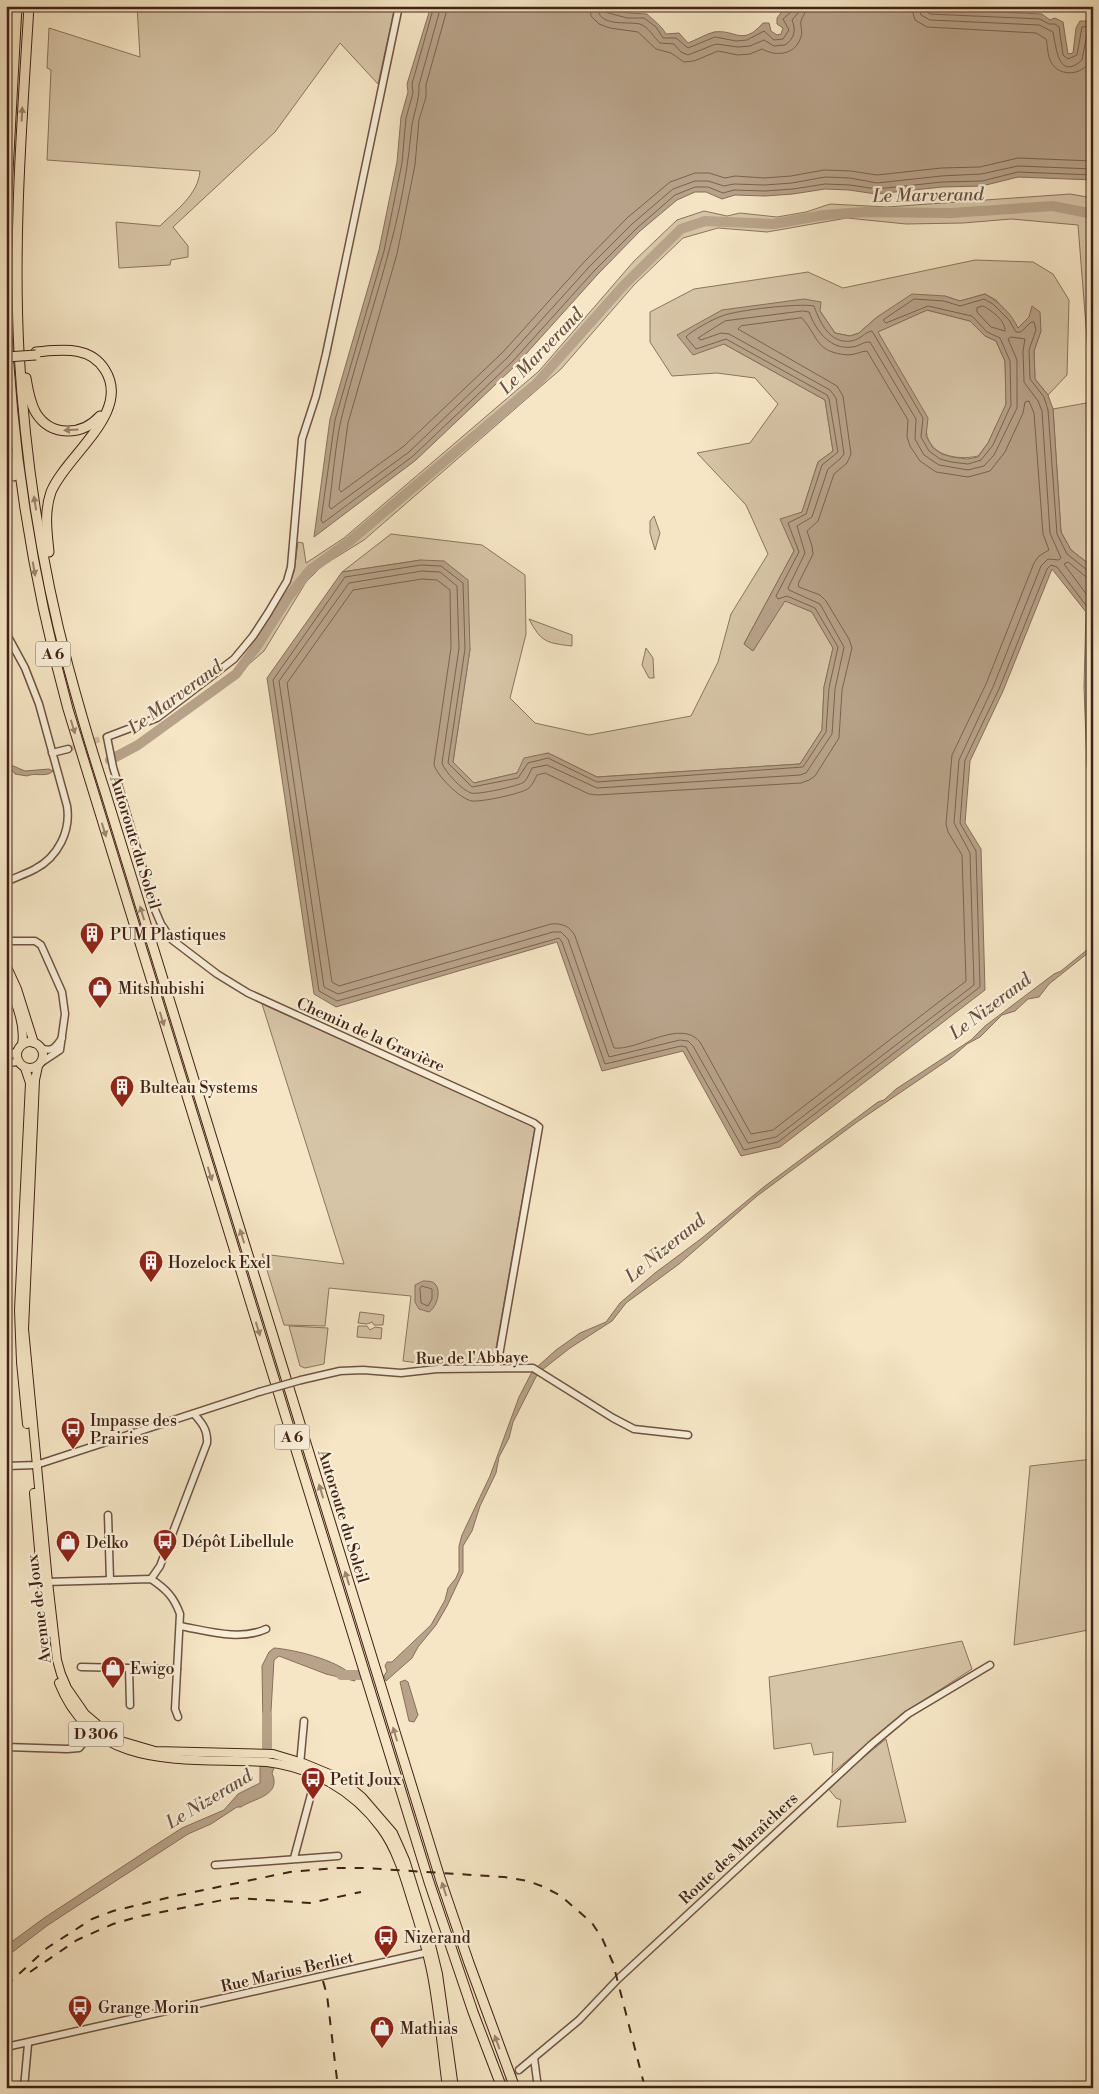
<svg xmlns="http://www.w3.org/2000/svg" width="1099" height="2094" font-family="'Libre Bodoni',serif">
<rect width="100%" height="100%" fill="#f6e6c5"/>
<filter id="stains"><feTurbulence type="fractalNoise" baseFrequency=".004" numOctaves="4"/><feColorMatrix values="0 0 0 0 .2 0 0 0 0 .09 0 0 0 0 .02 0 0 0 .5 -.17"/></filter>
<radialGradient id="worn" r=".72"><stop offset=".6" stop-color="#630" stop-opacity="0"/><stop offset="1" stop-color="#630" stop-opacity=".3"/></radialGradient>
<g fill="#d7c5a7" stroke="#8c745e">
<path d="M137,6H395L378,84L340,43L275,132L173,227L188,246V257L171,260L170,265L119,268L116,222L160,226C176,210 198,195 200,171L47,160L51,70L47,68L49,28L140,57Z"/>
<path d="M1070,194L1093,198V567L1071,550L1061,532L1053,409L1092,402L1078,225L1011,219L963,223L906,224L847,218L767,232L718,228L683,238L634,285L561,369L364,540L322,566L306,582L264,651L248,665L252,643L290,582L294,572L298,542L303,543L306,563L344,538L539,371L634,261L677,220L704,211L727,216L740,213L777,217L806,212L830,204L887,207Z"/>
<path d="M975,260L1033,262L1053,274L1069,300L1067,375L1048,395L1035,379L1034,351L1041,331L1029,317L1018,328L996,300L985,294L960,301L945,296L877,317L859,333L850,336L835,333L820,311L724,344L825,400L833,451L818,462L802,512L794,551L744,644L753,651L784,600L812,612L833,648L824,687L822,730L800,764L597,777L548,753L517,773L474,783L453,762L470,649L421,560L342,572L391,534L482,545L525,575L526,634L510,698L535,723L589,735L691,716L718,662L731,614L768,554L746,505L697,453L750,443L778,404L755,378L717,373L672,376L650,342V312L694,289L808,272L843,288Z"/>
<path d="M927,310L970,321L985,336L996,341L1005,361L1006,405L988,443L978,456C955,461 926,455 926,427L877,332Z"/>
<path d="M654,516L660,533L655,550L650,533V521Z"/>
<path d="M529,619L572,635V646C546,643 541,642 529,619Z"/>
<path d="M646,648L653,658L654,678H649L642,665Z"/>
<path d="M262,1004L535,1127L494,1359L486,1366L436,1365L403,1361L411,1296L329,1288L325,1326L284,1325L262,1254L344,1264Z"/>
<path d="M360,1312L384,1315L383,1325H374L372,1322L367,1324L358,1323Z"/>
<path d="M289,1326L328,1328L324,1364L305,1368L300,1366Z"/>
<path d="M358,1326H367L370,1330L375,1327L382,1328L381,1339L357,1337Z"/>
<path d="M1093,1459V1629L1014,1645L1030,1466Z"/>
<path d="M962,1641L972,1669L907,1711L832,1773L833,1752L814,1755L811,1743L774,1749L769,1677Z"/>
<path d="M886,1739L906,1822L837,1827L841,1800L836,1798L827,1787Z"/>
</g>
<g fill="#b8a38a" stroke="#886f5c" fill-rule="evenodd">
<path d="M431,6H602L628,13L647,14C655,22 660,24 666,34L679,33L688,43C696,40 706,34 714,32C736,29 742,47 763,23H769L771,31L777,35L781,34L783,28L777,24V18L783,10L791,7L874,6L1042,14L1050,20L1055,18L1063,22L1068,54L1073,53L1076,28L1080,21H1093V180L1018,177L982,186L942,187L876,194L849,190L825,189L793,194L765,196L735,195L722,199L706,192H695L677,200L640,231L598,274L516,365L416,460L314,537L330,419L379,250L397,162L401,117L408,92L407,84Z"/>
<path d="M912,294L945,296L960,301L985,294C999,302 1011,313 1018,328L1029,317L1032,306L1040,312L1041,331L1034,351L1035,379L1048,395L1053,409L1061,532L1071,550L1093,567V791L1087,767L1084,687L1086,612L1052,569L1003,691L970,761L965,823L981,849L985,990L780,1147L741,1156L683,1051L602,1071L557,942L336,1007L314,994L267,678L342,572L421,560L444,561L468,580L470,649L453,762L474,783L517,773L524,758L548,753L597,777L800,764L822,730L824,687L833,648L812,612L785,601L753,651L744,644L794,551L780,519L802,512L818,462L833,451L825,400L724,344L693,355L677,335L722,310L804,299L821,302L820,311L835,333L850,336L859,333L877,317ZM927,310L970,321L985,336L996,341L1005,361L1006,404L988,443L978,457L967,459L952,457L942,454L933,448L926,436L928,418L878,332Z"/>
<path d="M11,765L25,771L49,769L53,771C46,778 35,772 27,776L15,774L12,770L6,775V766Z"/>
<path d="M1093,945V949L1049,984L1039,997L1028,999L1015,1011L1002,1015L980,1037L967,1044L951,1058L857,1122L757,1196L679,1264L626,1303L612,1321L570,1348L542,1370L537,1367L556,1350L580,1333L606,1322L620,1303L655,1273L702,1238L765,1186L878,1102L884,1100L896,1089L971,1040L985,1026L1054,974L1061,971Z"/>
<path d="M423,1281C427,1281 433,1281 435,1284C442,1291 436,1308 429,1312L419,1309L415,1302V1285Z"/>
<path d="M533,1370L538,1373L513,1422L509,1438L499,1457L496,1473L480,1506L472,1531L463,1546V1572L447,1606L436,1625L418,1647L412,1658L386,1681L384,1676L387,1671L385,1666L387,1662H392L431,1625L445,1600L448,1588L456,1578L459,1571V1546L462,1535L490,1476L519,1397Z"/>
<path d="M274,1648C292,1649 349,1662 355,1681L326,1674L279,1656L274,1660L270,1728L263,1727L262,1666L269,1652Z"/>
<path d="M405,1680L408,1682L418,1715L414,1722L409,1721L400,1682Z"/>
<path d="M260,1762H270L274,1768L272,1773C282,1796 254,1798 241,1807H237L211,1824L188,1834L48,1925L6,1957V1947L10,1943L44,1918L154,1846L182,1828L224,1810L238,1794L260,1783Z"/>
</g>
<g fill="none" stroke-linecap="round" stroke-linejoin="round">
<g stroke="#7c6250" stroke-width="1">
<path d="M434,6L412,84L413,93L406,118L402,163L384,251L335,420L321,520L323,523L413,456L512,362L595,270L637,228L675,195L695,187H708L723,193L734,190L765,191L793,189L825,184L850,185L877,189L942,182L982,181L1018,172L1093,175"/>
<path d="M441,6L419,85C420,101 412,116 411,133C402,234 365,322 341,420C335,447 333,478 329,506L331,509L409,452L508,357L590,266L632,224L673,189L695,181H708L724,186L734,184L765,185L792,183L825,177L850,178L877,183L941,176L981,174L1018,166L1093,169"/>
<path d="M448,6L426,85V97L419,120L415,165L397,254L348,423L339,489L341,492L404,446L503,352L585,261L627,218L670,182L695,173H709L725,178L735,176L764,178L791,176L824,170L851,171L877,175L941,168L980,167L1018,158L1093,161"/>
<path d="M590,6L591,16L599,24L610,28L638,32L656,49L671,53L684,62L694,61L718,51L738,55L750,54L762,49C777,57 795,55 801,37C803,31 800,26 801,21C803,15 806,13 807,6"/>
<path d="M597,6C598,28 626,21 640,24C649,27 654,38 660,43L674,44L681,52L688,55L716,44L738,47L750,46L764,40L774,46L785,45C795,38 796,30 792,20L798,13L799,6"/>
<path d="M604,6L605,12L627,18H644L656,27L663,38H676L688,48L715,37L736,41L747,40L764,31L774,40L783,39L789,30L783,19L792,11L793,6"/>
<path d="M911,6L915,20L927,27L1036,33L1046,39C1048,46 1047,55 1051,62C1058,76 1079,76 1088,64C1092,58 1092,51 1093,44"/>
<path d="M919,6L921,15L930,20L1039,25L1053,32C1056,46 1058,82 1082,60L1087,34L1093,32"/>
<path d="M925,6L926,11L930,14L1040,19L1049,24H1055L1059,27L1063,55L1068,59L1077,55L1082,27L1093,26"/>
<path d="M983,306C992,310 1006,322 1005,331L991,327L977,312V308Z"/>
<path d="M803,311L809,312C816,331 830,350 852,347C858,347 864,341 870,342L916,419L915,439L924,455L939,465L968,470L984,466L994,455L1017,408V360L1008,339L1011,337L1025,339L1023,351L1024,382L1038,401L1042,411L1050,533L1061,558L1059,560L1048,559L1041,566L993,687L959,760L954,823L970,853L974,985L776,1137L748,1143L693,1046L688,1041L680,1040L609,1057L568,939L561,932H553L338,994L324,987L279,681L349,583L422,571L440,572L457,586L459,648L442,763C444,771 463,791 471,793C478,795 519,786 524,782C528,778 530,772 532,768L547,765L597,788L800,775L806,773L832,734L835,689L844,647L820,604L789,590L788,588L805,553L797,526L812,517L828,469L840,459L844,454L836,398L830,390L729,334L721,333L701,340L698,338L725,321Z"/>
<path d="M802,318C820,339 815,352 848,355C855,355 861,351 867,351L908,420L907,437L910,446L920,461L936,472L968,477L990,471L1005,452L1023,413L1025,402L1029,401L1034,413L1043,534L1049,550L1039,556L1034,563L986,684L952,755L946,824L948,832L962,855L966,981L773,1130L751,1134L700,1042C681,1018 638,1051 614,1048L575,936C570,926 562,923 551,924L339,986L332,982L287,683L353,590L422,579L437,580L450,590L451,648L434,764C436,775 460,799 472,801C481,802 522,794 529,788C533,784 535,779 537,775L545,773L589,794L597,795L801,783L809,780L815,776L839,738L842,690L852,648L849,639L826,601L820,595L799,587L798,584L813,554L812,546L807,531L818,521L834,474L847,463L851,454L843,396L837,386L738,329L741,326Z"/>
<path d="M1093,571L1087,570L1067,554L1057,534L1048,410L1044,397L1030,379L1029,350L1036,330L1034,322H1031L1021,332H1016L1009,320L993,304L984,299L960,306L944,301L914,299L883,320L886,323L928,306L972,316L987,332L1000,338L1010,361L1011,405L993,445L981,460L968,464L951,462L940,459L929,451L921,437L923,418L872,331C865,332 860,340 851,341C830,344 820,323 814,306C800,303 736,310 722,316C713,319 691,331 686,337L696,349L726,339L827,395L829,399L838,452L822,465L806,514L788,523L799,552L776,596L778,599L787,596L815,608L838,647L829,688L826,732L803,767L597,782L548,758L528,763L518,778L472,787L448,763L465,649L463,583L441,566L421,565L345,577L273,680L319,991L337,1001L559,938L562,942L605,1064L681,1046L686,1047L744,1150L778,1142L980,987L976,851L960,823L965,760L999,689L1047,569L1051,565L1057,567L1091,612L1089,687L1093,771"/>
<path d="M1093,578L1085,576L1068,562L1064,564L1093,603"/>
<path d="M422,1286L432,1289V1299L428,1306L421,1303L420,1289Z"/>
</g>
<g stroke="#b8a38a" stroke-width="10">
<path d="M110,760L138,745L236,674L259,643L289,596L310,570L350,541L536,384L624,285L681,229L705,221L773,224L824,215L863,212L951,213L1053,206L1093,214"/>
<path d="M341,1675H361"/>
<path d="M267,1763V1715"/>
</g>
<g stroke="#d2bfa2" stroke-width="6" stroke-dasharray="6 3" stroke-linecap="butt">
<path d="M68,749L107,737"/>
<path d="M499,2087L519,2070"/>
</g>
<defs>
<g id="minor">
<path d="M399,6L326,354L316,396L302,439L291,567L287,581L268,613L253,636L234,659L157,718L107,737L113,767L155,910L161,924L171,939L217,974L248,993L534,1123L539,1127L497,1367"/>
<path d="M6,633L25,668L39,704L67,806C71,831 58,857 35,869C26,874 16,877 6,882"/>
<path d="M52,753L68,749"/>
<path d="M6,941H35L41,945L62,992L65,1014L60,1050L42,1062"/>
<path d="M41,1048C52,1053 56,1047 62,1038"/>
<path d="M6,1058L18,1050"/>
<path d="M6,1063L19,1062"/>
<path d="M301,1380L340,1371L363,1370L401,1373L437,1369L533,1368L613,1418L634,1429L688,1435"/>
<path d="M6,1466L36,1465L259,1392"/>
<path d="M108,1515L110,1580"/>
<path d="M151,1579L160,1566L207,1443C208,1430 202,1423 194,1414"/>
<path d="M45,1582L151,1579C166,1589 174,1597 180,1614L175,1709L178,1717"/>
<path d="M180,1626C208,1631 240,1641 266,1629"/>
<path d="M81,1667L177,1669"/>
<path d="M129,1668L130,1705"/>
<path d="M6,1747L67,1749L79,1748L96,1728"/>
<path d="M300,1765L304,1721"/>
<path d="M294,1858L317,1772"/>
<path d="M215,1865L338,1856"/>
<path d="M6,2047L429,1952"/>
<path d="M534,2058L538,2088"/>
<path d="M519,2070L579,2020L618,1979L872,1744L908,1714L990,1665"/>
<path d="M24,2088L28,2044"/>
</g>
<g id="major">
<path d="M6,965L17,989L34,1043"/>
<path d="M6,978C14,999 26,1023 22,1045"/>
<circle cx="30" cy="1055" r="13"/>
<path d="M38,1066L35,1080L24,1329L48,1582L57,1660L61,1674L67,1688L85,1714L98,1725L121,1741L155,1751L273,1754L303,1763L332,1775L350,1787L362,1797L393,1833L405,1860L429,1937L438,1974L454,2088"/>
<path d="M25,1068L30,1083L19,1310L21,1362L27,1424"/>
<path d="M34,1493L42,1583L49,1633"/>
<path d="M59,1683C95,1774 187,1757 267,1762C313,1768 353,1790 381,1828C396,1848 404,1875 411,1898C419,1923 427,1949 432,1975C439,2012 442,2050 447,2088"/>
</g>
<g id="highway">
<path d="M29,6C22,121 13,237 19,352C25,458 41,564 68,666C79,707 91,748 104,788L441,1881L469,1963L515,2088"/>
<path d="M6,209L17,6"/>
<path d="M6,310C11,446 32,578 68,709L429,1882L473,2012L502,2088"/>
<path d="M36,352C61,350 90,345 105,370C132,413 66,455 51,492C44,512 47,532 49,552"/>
<path d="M26,378C28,390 30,403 36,413C51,437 82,436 100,416"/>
<path d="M6,445L14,476"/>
</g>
</defs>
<use href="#minor" stroke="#6e5342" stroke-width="9"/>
<use href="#major" stroke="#412216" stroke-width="10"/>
<use href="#highway" stroke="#412216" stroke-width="11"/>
<use href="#minor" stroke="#f9efd9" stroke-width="6"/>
<use href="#major" stroke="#f6e6c5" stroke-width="8"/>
<use href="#highway" stroke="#f6e6c5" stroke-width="9"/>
<g stroke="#412216" stroke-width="2" stroke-dasharray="9 9" stroke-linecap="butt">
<path d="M30,1972L77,1940L113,1924L137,1917L228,1899L239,1898L310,1903L361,1892"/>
<path d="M323,1981L327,1995L338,2088"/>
<path d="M6,1986L47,1948L92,1919L113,1911L175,1896L290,1872L335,1868H365L504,1877L528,1881L544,1887L561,1896L592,1923L602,1938L613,1963L645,2088"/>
</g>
<defs>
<path id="minor-bridge" d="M259,1392L301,1380"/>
<path id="highway-bridge" d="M6,357L36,355"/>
</defs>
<use href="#minor-bridge" stroke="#6e5342" stroke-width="9" stroke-linecap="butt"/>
<use href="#highway-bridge" stroke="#412216" stroke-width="11" stroke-linecap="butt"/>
<use href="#minor-bridge" stroke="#f9efd9" stroke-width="6"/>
<use href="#highway-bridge" stroke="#f6e6c5" stroke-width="9"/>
</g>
<defs><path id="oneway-solid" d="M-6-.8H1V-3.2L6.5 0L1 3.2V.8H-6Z" transform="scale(1.25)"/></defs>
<g fill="#9c846e">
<use href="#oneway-solid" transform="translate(22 114) rotate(-87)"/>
<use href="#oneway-solid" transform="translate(71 430) rotate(176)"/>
<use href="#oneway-solid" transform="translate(35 503) rotate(-99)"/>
<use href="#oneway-solid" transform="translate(34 569) rotate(80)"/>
<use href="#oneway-solid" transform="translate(73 727) rotate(73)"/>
<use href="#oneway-solid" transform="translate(104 830) rotate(73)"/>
<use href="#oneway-solid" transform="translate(142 913) rotate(-107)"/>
<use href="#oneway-solid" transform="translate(162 1019) rotate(73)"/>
<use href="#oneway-solid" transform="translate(210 1174) rotate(73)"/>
<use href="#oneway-solid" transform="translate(242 1236) rotate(-107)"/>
<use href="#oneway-solid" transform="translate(258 1329) rotate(73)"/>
<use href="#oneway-solid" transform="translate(321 1491) rotate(-107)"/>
<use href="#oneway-solid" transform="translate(347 1578) rotate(-107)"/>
<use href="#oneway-solid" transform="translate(395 1734) rotate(-107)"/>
<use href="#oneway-solid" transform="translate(444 1889) rotate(-108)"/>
<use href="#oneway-solid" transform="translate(497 2042) rotate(-110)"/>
</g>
<defs>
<symbol id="building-pin" viewBox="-11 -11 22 30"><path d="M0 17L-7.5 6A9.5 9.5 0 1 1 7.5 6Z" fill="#8f2418" stroke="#f9efd9"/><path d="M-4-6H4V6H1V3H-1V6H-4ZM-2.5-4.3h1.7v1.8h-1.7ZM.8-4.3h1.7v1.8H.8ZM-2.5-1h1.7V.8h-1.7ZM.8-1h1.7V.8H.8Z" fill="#fff"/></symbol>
<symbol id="shop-pin" viewBox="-11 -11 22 30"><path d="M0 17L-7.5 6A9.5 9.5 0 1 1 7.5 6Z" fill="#8f2418" stroke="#f9efd9"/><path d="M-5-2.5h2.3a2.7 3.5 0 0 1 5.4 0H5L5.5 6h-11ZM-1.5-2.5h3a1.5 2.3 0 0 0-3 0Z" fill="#fff"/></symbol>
<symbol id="bus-pin" viewBox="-11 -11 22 30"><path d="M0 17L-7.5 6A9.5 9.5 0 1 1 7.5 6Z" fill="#8f2418" stroke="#f9efd9"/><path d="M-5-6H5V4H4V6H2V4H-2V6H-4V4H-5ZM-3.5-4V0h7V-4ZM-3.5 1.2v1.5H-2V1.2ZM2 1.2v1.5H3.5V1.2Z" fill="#fff"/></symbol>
</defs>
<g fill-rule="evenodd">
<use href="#building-pin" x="78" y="920" width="28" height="38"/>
<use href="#shop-pin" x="86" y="974" width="28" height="38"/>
<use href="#building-pin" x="108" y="1073" width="28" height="38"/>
<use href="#building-pin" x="137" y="1248" width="28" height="38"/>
<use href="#bus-pin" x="59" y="1415" width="28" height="38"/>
<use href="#bus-pin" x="151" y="1527" width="28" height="38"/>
<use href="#shop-pin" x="54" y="1528" width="28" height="38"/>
<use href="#shop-pin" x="99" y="1654" width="28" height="38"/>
<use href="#bus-pin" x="299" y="1765" width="28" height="38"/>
<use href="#bus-pin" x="372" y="1923" width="28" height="38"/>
<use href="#bus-pin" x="66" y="1993" width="28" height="38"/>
<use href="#shop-pin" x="368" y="2014" width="28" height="38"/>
</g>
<g text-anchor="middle" stroke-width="4.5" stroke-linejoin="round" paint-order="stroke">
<g fill="#f9efd9" stroke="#786050" stroke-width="1">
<rect x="35.5" y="641.5" width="35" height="25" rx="4"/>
<rect x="274.5" y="1424.5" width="35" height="25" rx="4"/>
<rect x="68.5" y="1721.5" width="55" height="25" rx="4"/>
</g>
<g font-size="15" font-weight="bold" fill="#412216">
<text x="53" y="659">A 6</text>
<text x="292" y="1442">A 6</text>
<text x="96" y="1739">D 306</text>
</g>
<g font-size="16" fill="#412216" stroke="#f9efd9">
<text transform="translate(136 842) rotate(73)" y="6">Autoroute du Soleil</text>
<text transform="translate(371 1034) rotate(24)" y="6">Chemin de la Gravière</text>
<text transform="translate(472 1357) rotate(-1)" y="6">Rue de l'Abbaye</text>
<text transform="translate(344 1516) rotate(73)" y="6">Autoroute du Soleil</text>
<text transform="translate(38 1609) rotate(-97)" y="6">Avenue de Joux</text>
<text transform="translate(738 1848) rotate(-43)" y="6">Route des Maraîchers</text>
<text transform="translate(287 1971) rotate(-13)" y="6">Rue Marius Berliet</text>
</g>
<g font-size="16" fill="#412216" stroke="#f9efd9" text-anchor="start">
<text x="110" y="940">PUM Plastiques</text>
<text x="118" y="994">Mitshubishi</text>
<text x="140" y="1093">Bulteau Systems</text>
<text x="168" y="1268">Hozelock Exel</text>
<text x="90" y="1426">Impasse des<tspan x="90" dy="18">Prairies</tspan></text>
<text x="182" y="1547">Dépôt Libellule</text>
<text x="86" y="1548">Delko</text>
<text x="130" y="1674">Ewigo</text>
<text x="330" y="1785">Petit Joux</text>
<text x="404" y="1943">Nizerand</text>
<text x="98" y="2013">Grange Morin</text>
<text x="400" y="2034">Mathias</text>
</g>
<g font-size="18" font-style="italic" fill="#6b4f3f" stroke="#f9efd9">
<text transform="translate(928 195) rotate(-1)" y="6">Le Marverand</text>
<text transform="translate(541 351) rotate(-46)" y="6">Le Marverand</text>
<text transform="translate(175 697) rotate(-36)" y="6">Le Marverand</text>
<text transform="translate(990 1006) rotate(-37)" y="6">Le Nizerand</text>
<text transform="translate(665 1248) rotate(-39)" y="6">Le Nizerand</text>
<text transform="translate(209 1799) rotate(-31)" y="6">Le Nizerand</text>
</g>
</g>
<rect width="1099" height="2094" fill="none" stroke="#f6e6c5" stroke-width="25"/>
<rect x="8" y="8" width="1084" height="2079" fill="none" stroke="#412216" stroke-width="2.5"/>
<rect x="12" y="12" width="1074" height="2069" fill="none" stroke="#412216"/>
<rect width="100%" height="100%" filter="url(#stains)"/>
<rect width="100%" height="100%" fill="url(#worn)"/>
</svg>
